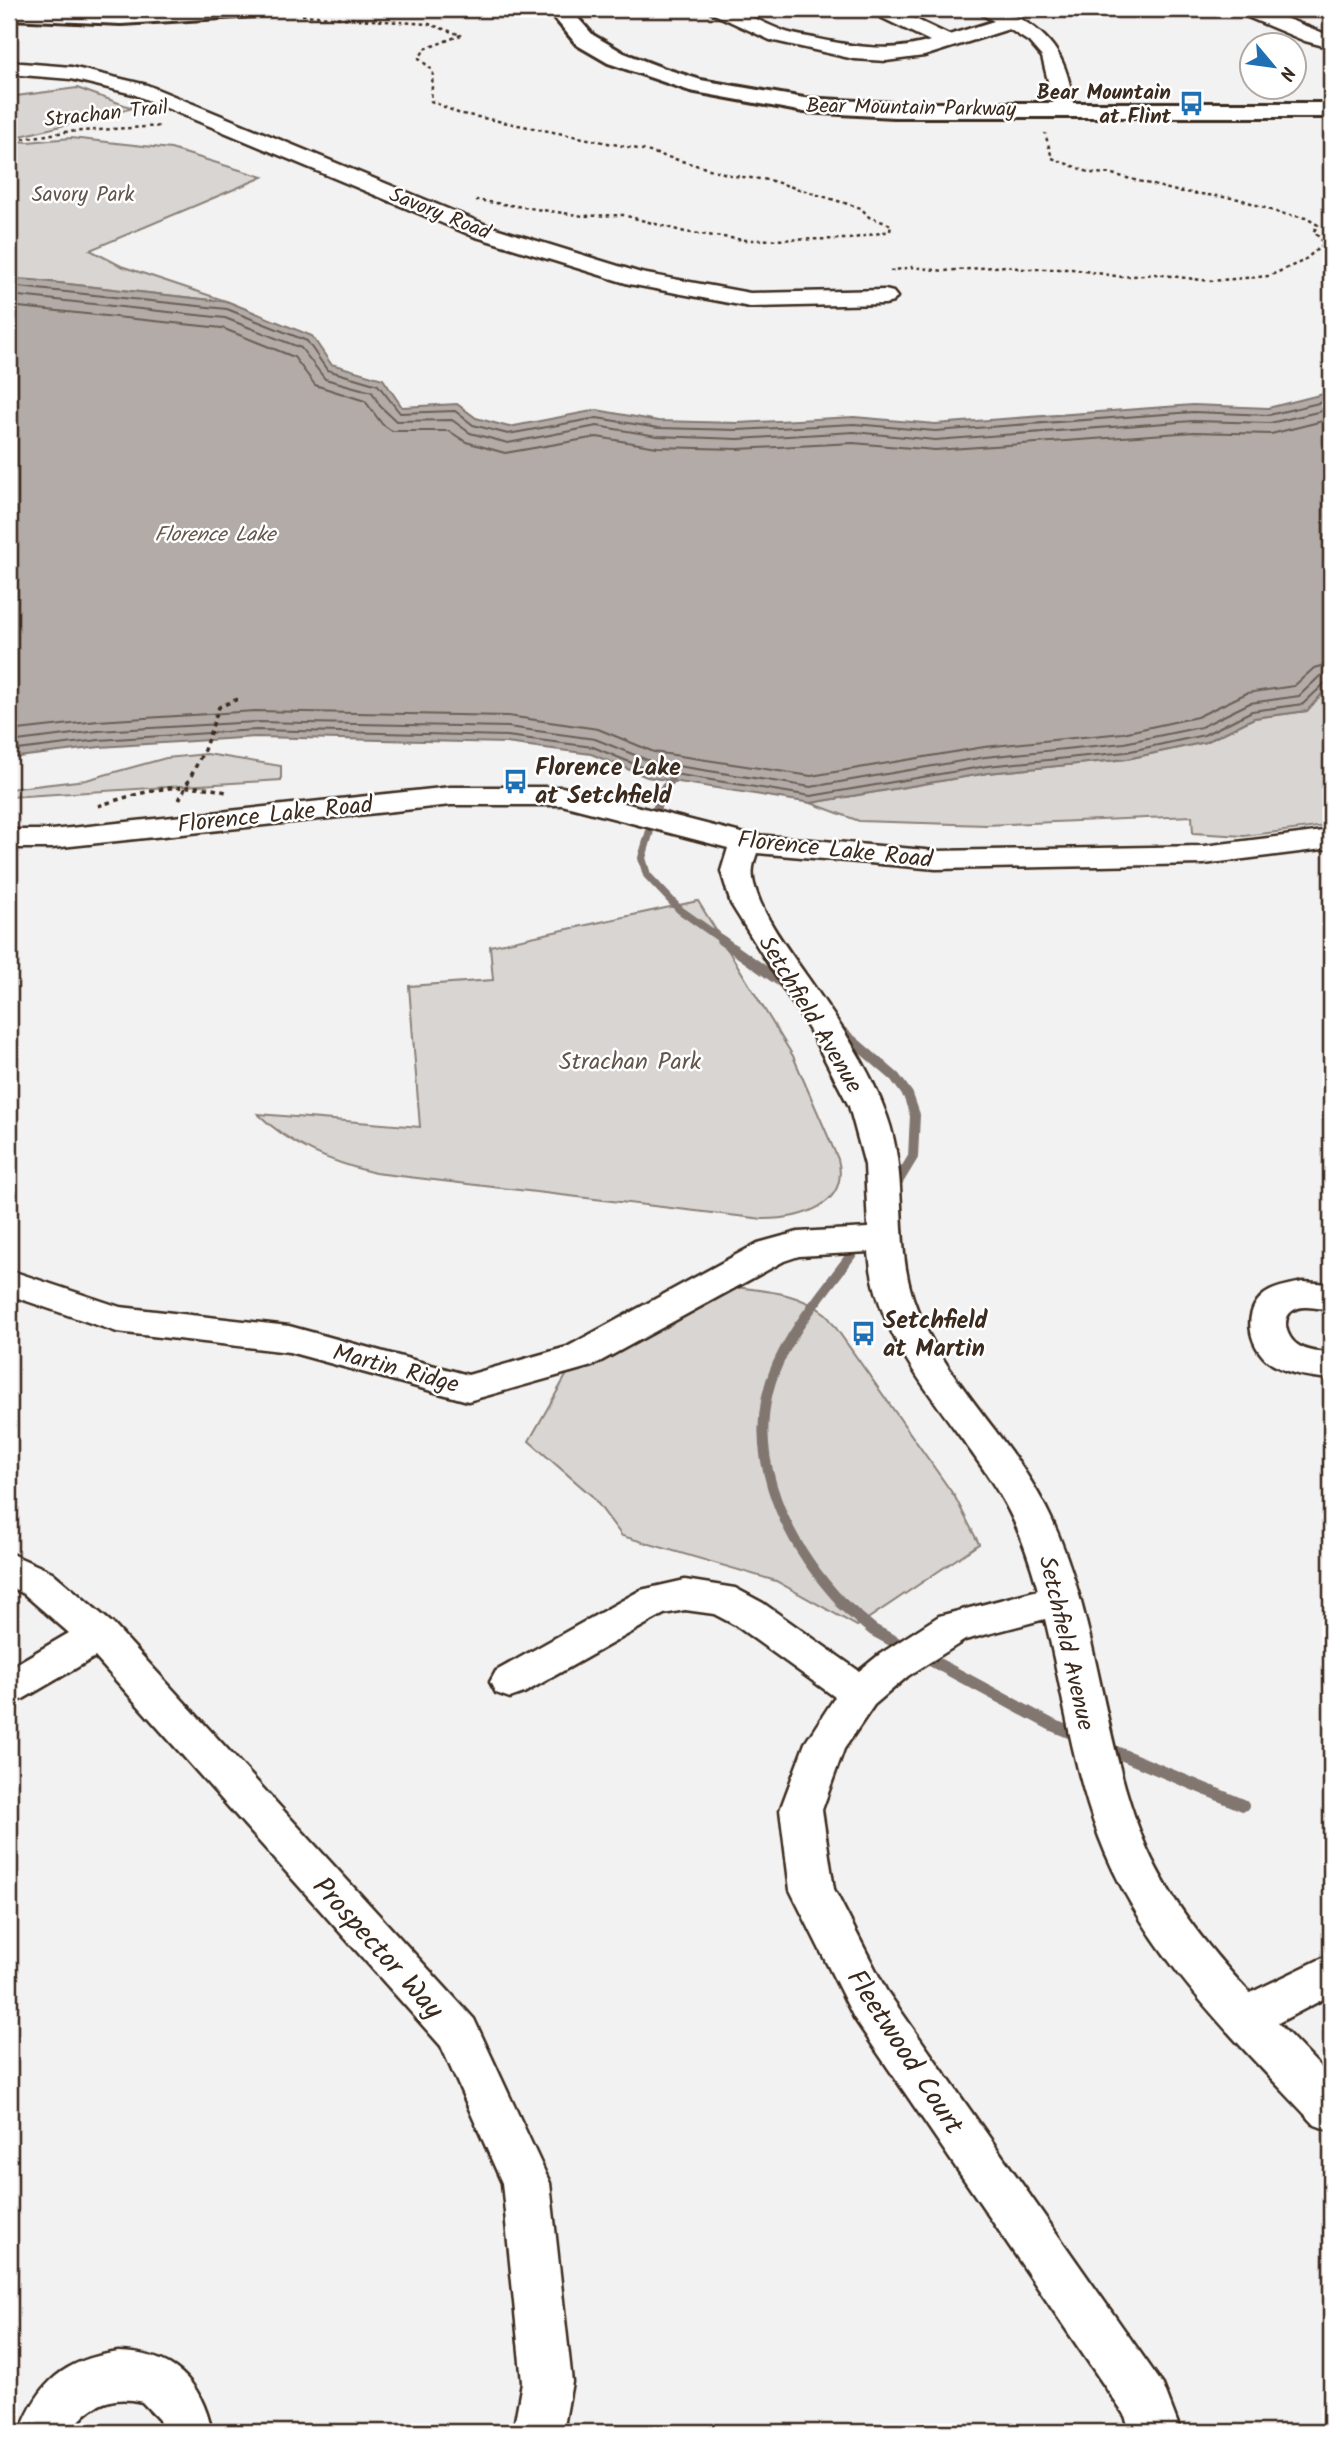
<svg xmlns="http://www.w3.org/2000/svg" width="1340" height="2441" font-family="Kalam,sans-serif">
<rect width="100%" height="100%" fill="#f3f2f2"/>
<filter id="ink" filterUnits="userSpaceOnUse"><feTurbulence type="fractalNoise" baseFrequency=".0143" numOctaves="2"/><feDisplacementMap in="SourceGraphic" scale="14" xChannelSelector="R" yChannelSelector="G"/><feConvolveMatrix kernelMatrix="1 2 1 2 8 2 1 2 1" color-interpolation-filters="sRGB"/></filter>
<g filter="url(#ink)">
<g fill="#d8d5d2" stroke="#8a8078" stroke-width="2">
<path d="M77,88L133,108L9,139V97Z"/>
<path d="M71,138L171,149L263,177L90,250L121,266L229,302L32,280L9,279V140L28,142Z"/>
<path d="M1331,684V840H1327L1325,826L1244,836L1193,833L1192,816L986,825L859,821L811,803L988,773L1127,759L1206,742L1254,718L1306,711Z"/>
<path d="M207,754L281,766V780L9,797V789L86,780L166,758Z"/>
<path d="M698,901L793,1056L838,1159C850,1206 800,1219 763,1219L375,1173C330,1162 291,1146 258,1114L420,1127L409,986L493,980L490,946Z"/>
<path d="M736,1287C769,1291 799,1293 826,1314L955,1497L979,1544L857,1626L776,1581L622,1536L592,1496L529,1441L567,1374Z"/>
</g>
<path fill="#b2aba7" stroke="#827770" stroke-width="2" d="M9,279L32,280L229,302L312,336L331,364L383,379L402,407L457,404L476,418L509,427L597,410L658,421L738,423L854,417L935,424L1193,405L1268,408L1331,392V684L1307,711L1254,718L1206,742L1127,759L988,773L811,803L647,777L591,754L506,743L256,737L100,747L9,758Z"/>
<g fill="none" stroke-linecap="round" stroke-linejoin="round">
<g stroke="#6b5e55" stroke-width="2">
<path d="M9,286L227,309L307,341L327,370L378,385L400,413L455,411L473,425L508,434L597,418L658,428L738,430L854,424L935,431L1193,412L1269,415L1331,400"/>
<path d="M9,295L225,318L301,348L325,379L372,392L380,406L396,421L452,420L470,433L508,443L597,426L657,436L738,439L854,432L935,440L1193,421L1270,423L1331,409"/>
<path d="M9,306L222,328L294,357L315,385L365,401L382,424L392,431H449L466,442L505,453L597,437L657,447L738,449L853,443L935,450L1194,432L1271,434L1331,419"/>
<path d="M9,731L98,721L255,711L508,716L598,729L654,752L811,776L984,747L1123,733L1197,717L1247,693L1294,686L1314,668L1331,663"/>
<path d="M9,742L98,731L256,722L508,727L595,739L652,762L811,787L985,757L1124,743L1201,727L1250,703L1299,696L1320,676L1331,673"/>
<path d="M9,751L99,740L256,730L507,736L593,747L649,770L811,796L987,766L1126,752L1204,735L1252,711L1303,704L1324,684L1331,682"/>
</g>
<path stroke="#827770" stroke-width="8" d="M671,781L662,790L642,858L647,875L680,910L724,941"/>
<g stroke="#827770" stroke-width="10">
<path d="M721,940L789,988"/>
<path d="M838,1028L895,1077L908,1095L915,1115L913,1157L893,1190"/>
<path d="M843,1604C781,1538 736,1441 783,1353C803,1314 834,1280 859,1244"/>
</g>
<g stroke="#827770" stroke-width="12">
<path d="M841,1603L873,1630L906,1648"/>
<path d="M923,1656L1052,1725L1081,1737"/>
<path d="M1104,1747L1243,1805"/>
</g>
<defs>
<g id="minor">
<path d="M709,9C741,7 752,19 781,30C792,35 805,36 818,39C856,47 892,53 930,41L872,13L869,9H894L949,35L994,21L983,15L982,9C998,9 1008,12 1022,20C1059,41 1069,69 1074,109L1070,113H1056L1042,57L1029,42L1009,29L924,56L886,61L854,59L770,40L712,13Z"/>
<path d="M1235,9H1262L1331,36V48L1305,41L1238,13Z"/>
<path d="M9,62L71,67L147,85L489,226L641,273L750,293L885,290L893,292L897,297L893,302L885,304L750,307L629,284L473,236L133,94L71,79L9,74Z"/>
<path d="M451,787H562L745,834L936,851L1204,846L1331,830V848L1204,864L936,869L757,853C753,864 751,872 754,884C763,918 788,949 808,978C838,1021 869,1066 887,1116C909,1177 894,1240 913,1298C939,1377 1016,1441 1051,1518C1098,1619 1101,1733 1142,1837C1165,1895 1207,1947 1250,1993L1331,1954V1995L1278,2023L1331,2078V2131L1315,2125C1233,2037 1142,1951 1099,1837C1072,1766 1063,1692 1045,1619L965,1640L908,1676L874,1705L844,1749L822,1810L834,1889L886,1990L1163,2385L1181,2432H1131L1125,2416L854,2018L790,1890L780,1810L805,1743L835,1697L735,1625L714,1614L685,1610L664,1614L524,1693L510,1698L496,1693L490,1682L496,1671L641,1590L685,1580L735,1588L763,1603L859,1671L880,1654L939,1616L1038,1590C1029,1557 1018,1525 1000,1495C954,1417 876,1348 869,1252L799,1256L784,1261L592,1366L468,1401L289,1352L117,1332L9,1295V1270L120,1307L289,1326L468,1375L567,1347L758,1243L798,1232L868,1228L865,1165L849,1106L810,1031L731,904L721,871L728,848L562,805H451L52,848H9V830H52Z"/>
<path d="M1303,1282L1331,1284V1310C1321,1309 1308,1305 1298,1308C1279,1314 1285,1338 1299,1346C1309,1352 1320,1352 1331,1353V1379C1310,1377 1291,1375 1272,1364C1247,1348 1240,1306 1270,1291C1280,1286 1293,1284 1303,1282Z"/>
<path d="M9,1553L52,1572L113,1624L474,2019L550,2183L572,2382L563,2432H513L522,2382L502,2183L441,2046L95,1657L23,1699L9,1704V1668L69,1633L24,1594L9,1586Z"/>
<path d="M118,2352C173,2353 201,2380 212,2432H162L159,2420L142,2402C110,2394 88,2406 71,2432H20C39,2382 64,2360 118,2352Z"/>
</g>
<g id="tertiary">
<path d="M9,9H267L264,14L256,16L121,24L9,19Z"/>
<path d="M547,9H570L593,35L624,53L663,68L701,80L804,98L894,103H1331V117H894L804,112L690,91L608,63L577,45Z"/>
</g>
</defs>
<use href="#minor" stroke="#3b2a1e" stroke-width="5"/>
<use href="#tertiary" stroke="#3b2a1e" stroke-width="6"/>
<g stroke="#3b2a1e" stroke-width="2.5" stroke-dasharray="3.5 3.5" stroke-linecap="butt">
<path d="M302,15L429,24L461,35L425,49L419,58L433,71L431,101L458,113L643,150L734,176L769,180L861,208L869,217L891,225L890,231L849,239L745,240L685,232L623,215L583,216L476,200"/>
<path d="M9,141L65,132L162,126"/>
<path d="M890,271L912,267L944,271L1006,266L1023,269H1072L1122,277L1155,274L1210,281L1269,276L1303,261L1324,244L1314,231L1318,225L1306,218L1279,213L1240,199L1176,191L1112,174L1091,173L1052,158L1045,133"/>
</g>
<g stroke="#3b2a1e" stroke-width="3.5" stroke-dasharray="4.5 4.5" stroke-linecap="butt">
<path d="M179,800L204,750L219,707L238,699"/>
<path d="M98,806C141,792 184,779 229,793"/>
</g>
<use href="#minor" fill="#fff" fill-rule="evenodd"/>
<use href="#tertiary" fill="#fff" fill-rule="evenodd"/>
</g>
</g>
<defs>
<symbol id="bus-bare" viewBox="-9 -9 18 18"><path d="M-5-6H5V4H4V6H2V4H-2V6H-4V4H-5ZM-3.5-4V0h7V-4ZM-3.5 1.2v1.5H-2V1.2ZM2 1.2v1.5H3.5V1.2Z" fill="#1f6fb2" stroke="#fff" stroke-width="2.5" paint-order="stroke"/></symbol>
</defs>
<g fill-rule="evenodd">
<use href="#bus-bare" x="1174" y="86" width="35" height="35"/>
<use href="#bus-bare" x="498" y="764" width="35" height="35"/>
<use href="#bus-bare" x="846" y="1316" width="35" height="35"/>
</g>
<g text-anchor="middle" stroke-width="5" stroke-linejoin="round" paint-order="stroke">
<g font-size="21" font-weight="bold" fill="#3b2a1e" stroke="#fff" text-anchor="end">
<text x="1171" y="99">Bear Mountain<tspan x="1171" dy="24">at Flint</tspan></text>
</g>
<g font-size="21" fill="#3b2a1e" stroke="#fff">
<text transform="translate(911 107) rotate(1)" y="7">Bear Mountain Parkway</text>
<text transform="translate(106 113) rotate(-6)" y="7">Strachan Trail</text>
<text transform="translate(440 213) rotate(22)" y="7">Savory Road</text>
</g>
<g font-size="21" fill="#62554b" stroke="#fff">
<text x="83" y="201">Savory Park</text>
</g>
<g font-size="21" font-style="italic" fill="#65574e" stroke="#fff">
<text x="215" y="541">Florence Lake</text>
</g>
<g font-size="24" font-weight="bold" fill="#3b2a1e" stroke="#fff" text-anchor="start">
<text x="535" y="775">Florence Lake<tspan x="535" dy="28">at Setchfield</tspan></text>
<text x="883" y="1328">Setchfield<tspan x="883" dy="28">at Martin</tspan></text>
</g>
<g font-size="24" fill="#3b2a1e" stroke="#fff">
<text transform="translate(275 814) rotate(-6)" y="8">Florence Lake Road</text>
<text transform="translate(835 849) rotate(6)" y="8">Florence Lake Road</text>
<text transform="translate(811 1014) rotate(59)" y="8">Setchfield Avenue</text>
<text transform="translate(396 1368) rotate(15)" y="8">Martin Ridge</text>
<text transform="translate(1067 1643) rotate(77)" y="8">Setchfield Avenue</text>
</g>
<g font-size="24" fill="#62554b" stroke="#fff">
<text x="630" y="1069">Strachan Park</text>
</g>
<g font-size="28" fill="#3b2a1e" stroke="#fff">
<text transform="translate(379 1947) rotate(48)" y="10">Prospector Way</text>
<text transform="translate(906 2051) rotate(57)" y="10">Fleetwood Court</text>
</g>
</g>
<rect width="1340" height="2441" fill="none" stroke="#fff" stroke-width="35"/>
<rect x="18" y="18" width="1305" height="2406" fill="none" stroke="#3b2a1e" stroke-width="2.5" filter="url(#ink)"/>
<g transform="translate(1273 66) rotate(119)"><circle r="33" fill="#ffffff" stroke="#b1aaa5" stroke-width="2"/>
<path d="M0-5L12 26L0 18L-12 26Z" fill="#1f6fb2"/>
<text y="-10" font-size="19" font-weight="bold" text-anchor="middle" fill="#3b2a1e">N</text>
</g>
</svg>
